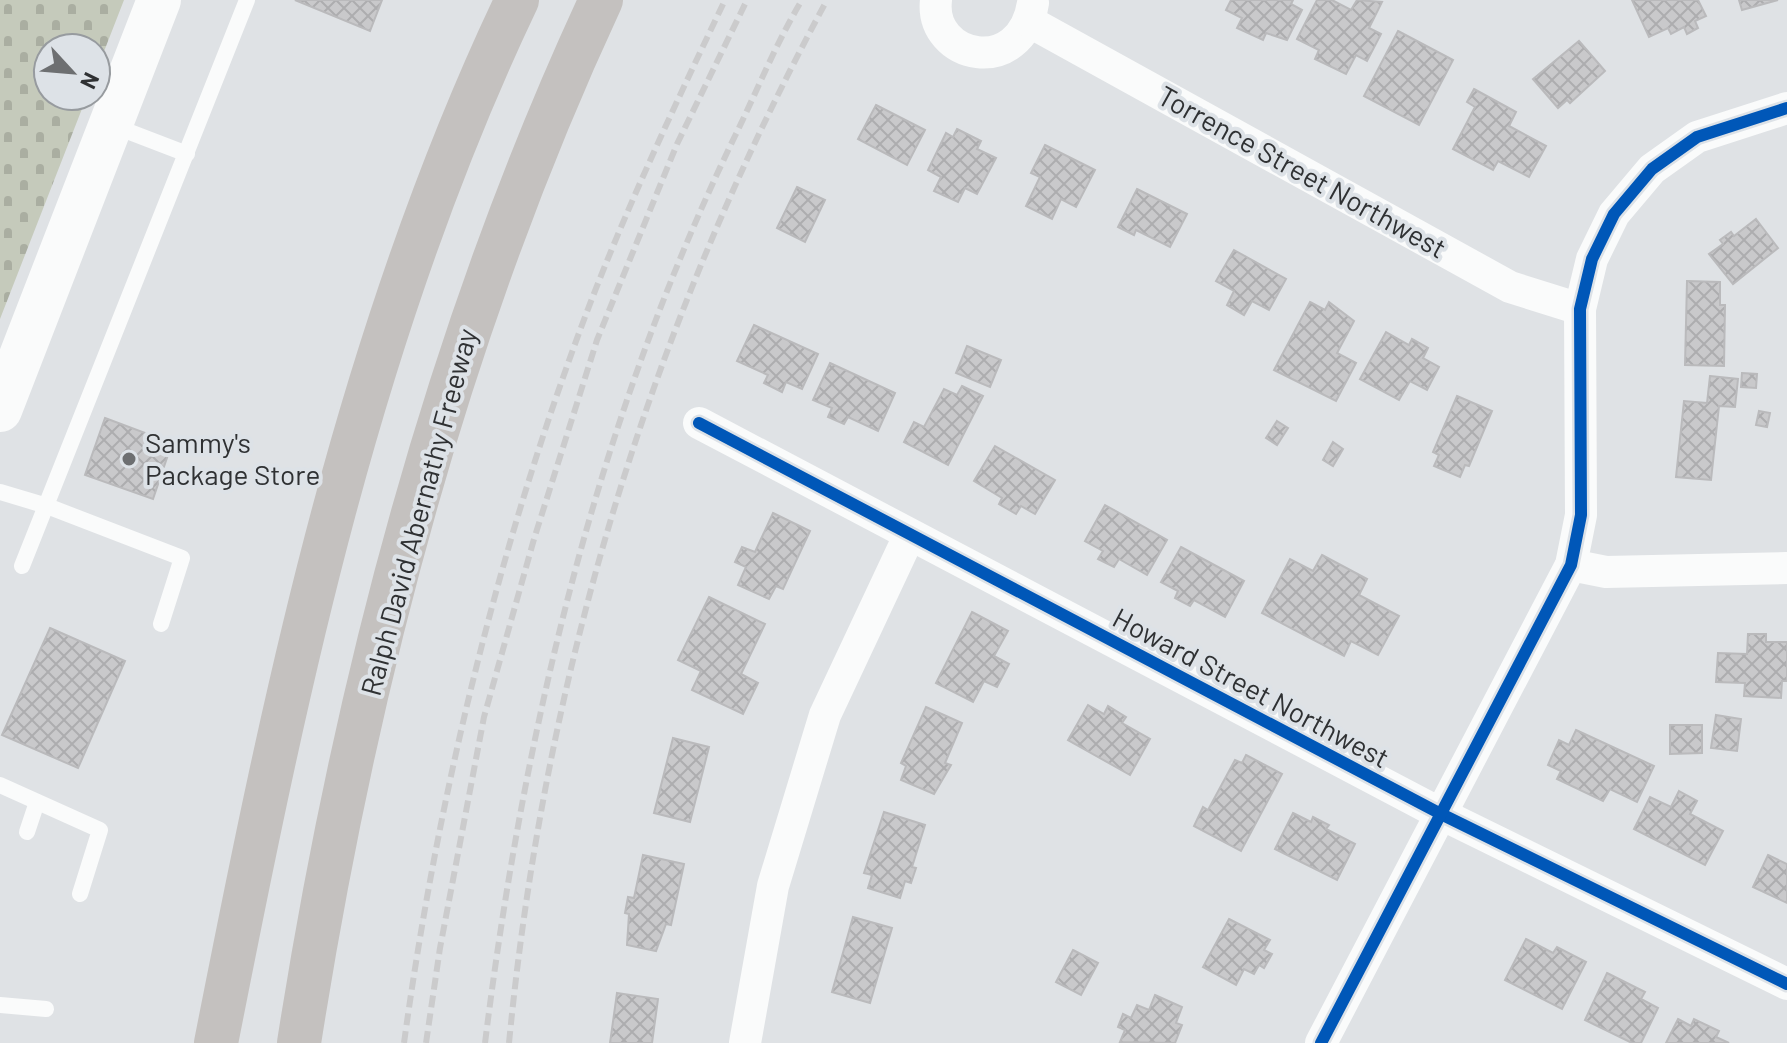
<svg xmlns="http://www.w3.org/2000/svg" width="1787" height="1043" font-family="Barlow,sans-serif">
<defs>
<pattern id="cemetery-stones" width="16" height="16" patternUnits="userSpaceOnUse" patternTransform="scale(2)"><rect width="16" height="16" fill="#c5cabb"/><path d="M2 7V4a2 2 0 0 1 4 0v3zM10 15v-3a2 2 0 0 1 4 0v3z" fill="#aaaea1"/></pattern>
<pattern id="building-cross-hatch" width="8" height="8" patternUnits="userSpaceOnUse" patternTransform="scale(2)"><rect width="8" height="8" fill="#c9c9cb"/><path d="M0 0l8 8M0 8l8-8" fill="none" stroke="#adadaf"/></pattern>
</defs>
<rect width="100%" height="100%" fill="#dfe2e5"/>
<path fill="url(#cemetery-stones)" d="M0,0H124L96,72V48H48V96H87L0,319Z"/>
<g fill="url(#building-cross-hatch)" stroke="#bababc" stroke-width="2">
<path d="M295,0H382L370,31Z"/>
<path d="M1231,0H1293L1291,4L1302,10L1287,40L1266,33L1263,40L1237,28L1242,18L1226,10Z"/>
<path d="M1317,0H1332L1351,10L1357,0L1382,2L1369,28L1381,34L1367,61L1356,55L1346,74L1315,59L1319,50L1297,39Z"/>
<path d="M1632,0H1698L1706,16L1695,21L1698,28L1687,34L1684,27L1671,34L1668,28L1649,37Z"/>
<path d="M1739,0H1778L1742,10Z"/>
<path d="M1398,31L1453,60L1419,125L1364,96Z"/>
<path d="M1579,41L1605,71L1570,103L1567,100L1558,108L1533,79Z"/>
<path d="M1474,89L1516,112L1509,126L1546,146L1529,177L1498,161L1493,170L1453,149L1475,107L1467,102Z"/>
<path d="M876,105L925,130L907,165L858,139Z"/>
<path d="M957,129L981,141L977,149L996,158L977,194L965,188L958,202L934,191L941,177L928,170L946,133L953,137Z"/>
<path d="M1045,145L1095,170L1076,207L1061,199L1052,219L1026,206L1040,177L1031,173Z"/>
<path d="M797,187L825,200L805,242L777,228Z"/>
<path d="M1137,189L1187,214L1170,247L1136,230L1134,235L1118,227Z"/>
<path d="M1756,219L1778,248L1733,284L1709,254L1723,244L1720,240L1731,232L1734,236Z"/>
<path d="M1234,250L1286,279L1269,310L1252,301L1244,315L1227,305L1234,291L1216,281Z"/>
<path d="M1687,281L1720,282V305H1725L1724,366L1685,365Z"/>
<path d="M1310,302L1325,310L1329,302L1354,321L1337,353L1356,363L1336,401L1274,370Z"/>
<path d="M754,325L818,354L802,389L786,382L782,392L764,383L768,375L737,361Z"/>
<path d="M1386,332L1409,345L1412,339L1428,348L1423,358L1439,367L1427,390L1410,381L1399,400L1360,379Z"/>
<path d="M967,346L1001,360L990,387L956,373Z"/>
<path d="M830,363L895,393L878,431L848,417L844,424L828,417L832,408L813,400Z"/>
<path d="M1742,373L1757,374L1756,388L1741,387Z"/>
<path d="M1710,376L1738,379L1735,407L1719,406L1711,480L1676,477L1684,401L1707,403Z"/>
<path d="M962,386L983,396L948,465L904,442L914,422L924,427L944,389L957,395Z"/>
<path d="M1457,396L1492,411L1469,466L1465,465L1460,477L1434,466L1439,455L1433,452Z"/>
<path d="M1759,411L1770,413L1767,427L1756,425Z"/>
<path d="M105,418L172,443L153,499L85,475Z"/>
<path d="M1277,421L1288,428L1277,445L1266,438Z"/>
<path d="M1333,442L1343,449L1333,466L1323,460Z"/>
<path d="M995,446L1055,480L1035,514L1021,506L1016,514L999,504L1002,498L974,481Z"/>
<path d="M1105,505L1167,540L1147,575L1119,559L1114,567L1098,559L1103,551L1085,541Z"/>
<path d="M773,513L810,531L783,589L776,586L769,599L738,585L746,567L735,562L742,547L755,552Z"/>
<path d="M1181,547L1244,581L1225,617L1194,600L1190,606L1175,598L1178,591L1161,582Z"/>
<path d="M1322,555L1367,579L1359,595L1399,616L1378,655L1351,641L1344,656L1262,613L1290,559L1313,571Z"/>
<path d="M709,597L765,624L741,674L758,683L743,714L692,690L701,671L678,660Z"/>
<path d="M972,612L1008,631L994,656L1009,664L997,687L984,681L973,702L936,683Z"/>
<path d="M50,628L125,661L78,768L2,735Z"/>
<path d="M1748,634H1766V642H1787V681H1782L1781,698L1744,696L1745,683L1716,682L1718,653L1747,654Z"/>
<path d="M1088,705L1104,714L1108,706L1126,717L1122,723L1150,739L1130,775L1068,740Z"/>
<path d="M926,707L962,723L945,763L951,765L934,794L901,780L906,766L901,763Z"/>
<path d="M1716,715L1741,719L1737,751L1711,748Z"/>
<path d="M1670,725H1702V753L1670,754Z"/>
<path d="M1576,730L1654,766L1637,802L1610,789L1603,801L1557,779L1561,771L1548,765L1559,740L1569,745Z"/>
<path d="M673,738L709,747L690,822L654,813Z"/>
<path d="M1246,755L1282,774L1241,851L1194,826L1203,807L1208,810L1235,760L1242,763Z"/>
<path d="M1679,791L1697,801L1690,814L1723,831L1705,865L1634,829L1650,797L1671,807Z"/>
<path d="M884,812L925,825L912,867L916,868L911,883L905,881L900,898L868,888L872,875L864,873Z"/>
<path d="M1293,813L1311,822L1313,817L1329,825L1326,829L1355,844L1337,880L1275,849Z"/>
<path d="M643,855L684,864L671,925L666,924L656,951L627,945L629,914L625,913L628,897L634,898Z"/>
<path d="M1768,855L1787,864V903L1753,887Z"/>
<path d="M853,917L892,928L870,1003L832,992Z"/>
<path d="M1229,919L1270,940L1264,950L1272,954L1264,968L1259,965L1254,974L1244,969L1236,985L1203,967Z"/>
<path d="M1526,939L1553,953L1557,947L1586,962L1562,1009L1505,980Z"/>
<path d="M1073,950L1098,963L1081,995L1056,982Z"/>
<path d="M1607,973L1645,992L1641,999L1658,1008L1641,1043H1632L1585,1020Z"/>
<path d="M617,993L658,999L652,1043H610Z"/>
<path d="M1155,995L1182,1007L1176,1023L1182,1025L1175,1043L1120,1042L1125,1030L1118,1027L1123,1014L1131,1018L1137,1005L1149,1010Z"/>
<path d="M1678,1019L1691,1026L1694,1019L1719,1031L1716,1037L1729,1043H1666Z"/>
</g>
<g fill="none" stroke-linecap="round" stroke-linejoin="round">
<g stroke="#fafbfb" stroke-width="16">
<path d="M114,126L187,154"/>
<path d="M0,492L47,506L182,558L161,624"/>
<path d="M22,566L247,0"/>
<path d="M0,785L100,830L80,894"/>
<path d="M27,832L37,802"/>
<path d="M0,1005L46,1009"/>
</g>
<g stroke="#fafbfb" stroke-width="32">
<path d="M936,0C929,59 1021,79 1033,3"/>
<path d="M1030,22L1510,287L1580,309"/>
<path d="M699,423L1441,814L1787,984"/>
<path d="M1571,565L1606,572L1787,568"/>
<path d="M745,1043L773,886L825,715L909,536"/>
<path d="M1321,1043L1571,565L1581,515L1580,309L1592,259L1614,214L1652,169L1697,137L1787,108"/>
</g>
<path stroke="#fafbfb" stroke-width="44" d="M0,410L159,0"/>
<g stroke="#c4c1bf" stroke-width="44">
<path d="M216,1043C286,687 360,329 517,0"/>
<path d="M299,1043C355,685 448,329 601,0"/>
</g>
<g stroke="#cbcbcc" stroke-width="6" stroke-dasharray="12 6" stroke-linecap="butt">
<path d="M404,1043C437,802 495,561 579,333C621,219 673,109 725,0"/>
<path d="M426,1043L440,948L484,717L534,539L597,340L677,144L747,0"/>
<path d="M485,1043C524,730 597,421 735,136C757,91 776,43 802,0"/>
<path d="M509,1043C545,673 650,327 827,0"/>
</g>
<defs>
<g id="cycleway">
<path d="M699,423L1441,814L1787,984"/>
<path d="M1321,1043L1571,565L1581,515L1580,309L1592,259L1614,214L1652,169L1697,137L1787,108"/>
</g>
</defs>
<use href="#cycleway" stroke="#dde2e7" stroke-width="17"/>
<use href="#cycleway" stroke="#0057b8" stroke-width="12"/>
</g>
<circle fill="#6d6f71" stroke="#dde2e7" stroke-width="3" cx="129" cy="459" r="8"/>
<g text-anchor="middle" stroke-width="8" stroke-linejoin="round" paint-order="stroke">
<g font-size="28" fill="#2f3133" stroke="#dde2e7">
<text transform="translate(1302 172) rotate(29)" y="10">Torrence Street Northwest</text>
<text transform="translate(419 512) rotate(-75)" y="10">Ralph David Abernathy Freeway</text>
<text transform="translate(1251 688) rotate(28)" y="10">Howard Street Northwest</text>
</g>
<g font-size="28" fill="#2f3133" stroke="#dde2e7" text-anchor="start">
<text x="145" y="453">Sammy's<tspan x="145" dy="32">Package Store</tspan></text>
</g>
</g>
<g transform="translate(72 72) rotate(116)"><circle r="38" fill="#dde2e7" stroke="#979b9f" stroke-width="2"/>
<path d="M0-6L14 30L0 20L-14 30Z" fill="#6d6f71"/>
<text y="-12" font-size="22" font-weight="bold" text-anchor="middle" fill="#2f3133">N</text>
</g>
</svg>
